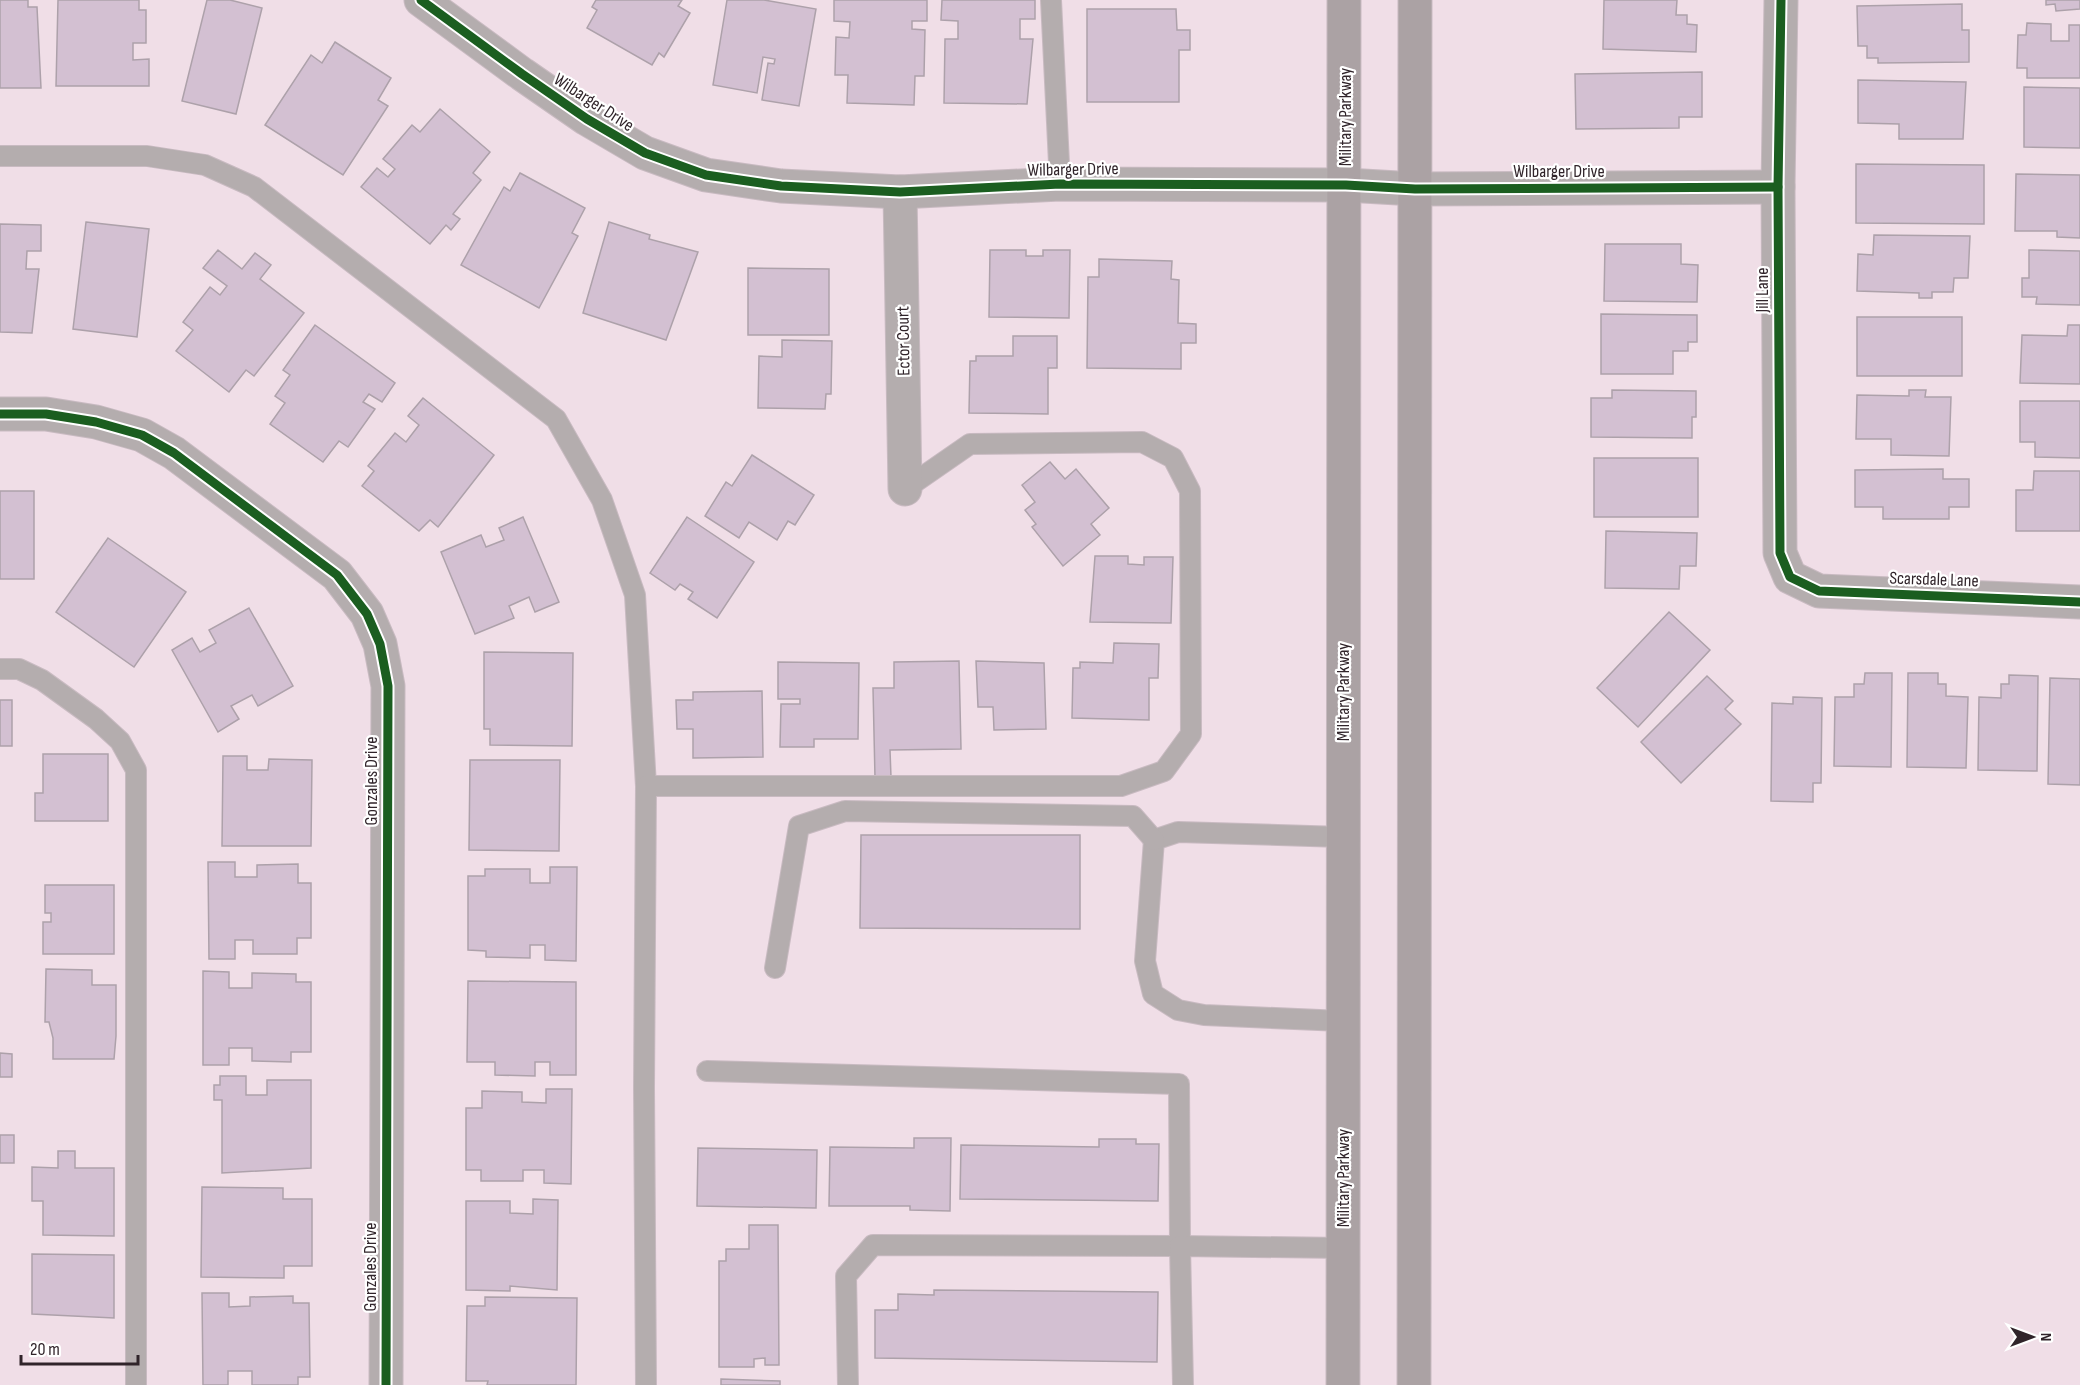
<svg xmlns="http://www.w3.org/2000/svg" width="2080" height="1385" font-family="'Sofia Sans Condensed',sans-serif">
<rect width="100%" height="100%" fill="#f0dee7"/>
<g fill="#d3c0d2" stroke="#ada1aa" stroke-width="1.5">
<path d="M0,0H28V7H37L41,88H0Z"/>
<path d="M58,0H139V10H146V43H133V60L149,59V86H56Z"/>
<path d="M207,0H230L262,8L236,114L182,101Z"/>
<path d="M596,0H682L678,6L690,13L664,57L659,53L652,65L587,28L597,10L592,7Z"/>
<path d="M727,0H764L816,9L799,106L762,100L768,63L774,64L775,59L763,57L757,93L713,85Z"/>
<path d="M834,0H927V21H912V29L925,30L924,76H915L914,105L847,103L848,75H835L836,37L849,38L850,22L834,21Z"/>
<path d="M942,0H1035V19H1020V39H1033L1027,104L944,103L945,39H958V21L941,20Z"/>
<path d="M1604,0H1677L1676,15H1687V24L1697,25L1696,52L1603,49Z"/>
<path d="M2046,0H2080V9L2056,11L2055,4L2046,5Z"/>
<path d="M1962,4V30H1969V62L1878,63V58H1867V46H1858L1857,6Z"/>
<path d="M1087,9H1176L1177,30H1190V50H1179V102H1087Z"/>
<path d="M2027,23L2051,24V41H2069V25H2080V78H2027V68H2017L2018,35H2026Z"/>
<path d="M335,42L391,78L378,100L388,106L343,175L265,125L311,55L322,63Z"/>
<path d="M1702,72V117H1679V128L1576,129L1575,74Z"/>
<path d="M1858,80L1966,82L1963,139H1899V124L1858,123Z"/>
<path d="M2024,87L2080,88V148L2024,147Z"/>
<path d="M440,109L490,152L473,173L481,180L453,214L460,219L451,230L446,225L430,244L361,187L377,168L388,177L395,169L383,159L412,125L420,132Z"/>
<path d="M1856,164L1984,165V224L1856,223Z"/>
<path d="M520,173L585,208L572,233L578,236L539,308L461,265L504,187L510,191Z"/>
<path d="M2016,174L2080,175V238L2057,237V231H2015Z"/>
<path d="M86,222L149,229L137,337L73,329Z"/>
<path d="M609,222L650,235L649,239L698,252L666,340L583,313Z"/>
<path d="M0,224L41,225V251H27L26,269H39L32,333L0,332Z"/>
<path d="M1874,235L1970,236L1968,278H1954L1953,292H1932V298H1919V293L1857,291L1858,254L1873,255Z"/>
<path d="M1605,244H1681V264L1698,265L1697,302L1604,301Z"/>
<path d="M218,250L242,269L255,253L271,265L260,279L304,313L254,376L246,370L229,392L176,351L193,330L183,322L210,287L220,295L227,286L203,268Z"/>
<path d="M990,250H1026V256H1043V250H1070L1069,318L989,317Z"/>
<path d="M2029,250L2080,251V305L2036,304L2037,297H2022V278H2029Z"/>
<path d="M1099,259L1172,261L1171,279L1179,280L1178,323L1196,324V343H1181V369L1087,368L1088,277H1099Z"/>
<path d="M748,268L829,269V335H748Z"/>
<path d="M1601,314L1697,315V342H1688V351H1673V374H1601Z"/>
<rect x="1857" y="317" width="105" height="59"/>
<path d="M315,325L395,383L382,402L369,394L363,402L375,409L348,447L339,441L323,462L270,424L285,403L275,396L290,375L283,370Z"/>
<path d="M2068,325H2080V384L2020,383L2022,335L2067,336Z"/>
<path d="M1013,336H1057V368H1048V414L969,413L970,361H976V356H1013Z"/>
<path d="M782,340L832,341L831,394H826L825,409L758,408L759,356L782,357Z"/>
<path d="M1612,390L1696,391V417H1692V438L1591,437V398H1612Z"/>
<path d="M1909,390H1926L1925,397H1951L1949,456L1891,455V439H1856L1857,395L1909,396Z"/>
<path d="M423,398L494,455L438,527L430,520L419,531L362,486L374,471L368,466L395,433L406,442L419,425L408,416Z"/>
<path d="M2020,401H2080V458L2035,457V442H2020Z"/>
<path d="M752,455L814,495L795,525L788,521L777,540L749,522L739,538L705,516L726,482L732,486Z"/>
<rect x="1594" y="458" width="104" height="59"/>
<path d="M1050,462L1065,479L1076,469L1109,508L1091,524L1100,535L1063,566L1032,527L1036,524L1025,510L1035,502L1022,485Z"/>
<path d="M1943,469V479H1969V507H1949V519H1883V507H1855V470Z"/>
<path d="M2034,471H2080V531H2016V490H2033Z"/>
<rect x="0" y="491" width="34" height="88"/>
<path d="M523,517L559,602L535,612L529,597L509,606L514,618L475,634L441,552L481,535L486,547L504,540L499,528Z"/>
<path d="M687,517L754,562L717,618L688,599L693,592L680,584L675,590L650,573Z"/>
<path d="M1606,531L1697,533L1696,566H1680L1679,589L1605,588Z"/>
<path d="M108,538L186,592L134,667L56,612Z"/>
<path d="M1095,556H1128V564L1144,565V557H1173L1171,623L1090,622Z"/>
<path d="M249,608L293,686L258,706L252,695L231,706L239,719L218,732L172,650L192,638L200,652L216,643L209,630Z"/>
<path d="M1669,612L1710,650L1638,727L1597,688Z"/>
<path d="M1114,643L1159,644L1158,678H1149V720L1072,718L1073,668H1080V662L1113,663Z"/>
<path d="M484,652L573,653L572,746L490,745V729H484Z"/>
<path d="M959,661L961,749L890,750L891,777L875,778L873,688H894V662Z"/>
<path d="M976,661L1044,663L1046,729L994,730L993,707H978Z"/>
<path d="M778,662L859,663L858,739H814V747H780L781,704H800V699H778Z"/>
<path d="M1865,673H1892L1891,767L1834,766L1835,697H1854V684H1864Z"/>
<path d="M1908,673H1938V684H1946V696L1968,697L1966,768L1907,767Z"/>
<path d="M2009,675L2038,676L2037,771L1978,770L1979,697L2001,698V684H2009Z"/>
<path d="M1707,676L1733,701L1725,709L1741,724L1681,783L1641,742Z"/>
<path d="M2050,678L2080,679V785L2048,784Z"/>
<path d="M762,691L763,757L693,758V729H677L676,700H693V692Z"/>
<path d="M1793,697L1822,698L1821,783H1813V802L1771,801L1772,703L1793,704Z"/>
<rect x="0" y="700" width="12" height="46"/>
<path d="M43,754H108V821H35V793H43Z"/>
<path d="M223,756H247V770H268L269,759L312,760L311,846H222Z"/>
<path d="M470,760H560L559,851L469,850Z"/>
<path d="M861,835H1080V929L860,928Z"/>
<path d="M208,862H235V877H257V865L298,864V883H311V938H297V954H253V940H235V959H209Z"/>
<path d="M550,867H577L576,961L545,960V945H530V958L486,957V951L468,950V876H485V869H530V883H550Z"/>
<path d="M45,885H114V954H43V922H51V913H45Z"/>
<path d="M46,969L92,970V985H116V1036L114,1059H53V1038L49,1022H45Z"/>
<path d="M203,971L229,972V988H252V973L296,974V982H311V1052H291V1062L252,1061V1048H229V1065H203Z"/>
<path d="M468,981L576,982V1075H550V1062H535V1076L495,1075V1062H467Z"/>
<path d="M0,1053L12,1054V1077H0Z"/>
<path d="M220,1076H246V1095H267V1080H311V1168L222,1173V1100H214V1085H220Z"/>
<path d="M546,1089H572L571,1184L544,1183V1170H523V1181H481V1170H466V1108H482V1091L522,1092V1102L546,1103Z"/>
<rect x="0" y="1135" width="14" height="28"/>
<path d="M914,1138H951L950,1211L910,1210V1206H829L830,1147L914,1148Z"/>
<path d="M1099,1139H1136V1144H1159L1158,1201L960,1199L961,1145L1099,1147Z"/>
<path d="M698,1148L817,1150L816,1208L697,1206Z"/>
<path d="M58,1151H75V1168H114V1236L43,1235V1201H32V1167L58,1168Z"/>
<path d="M202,1187L283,1188V1199H312V1266H284V1278L201,1277Z"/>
<path d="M533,1199L558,1200L557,1290L510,1286V1291L466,1290V1201H510V1213L533,1214Z"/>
<path d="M749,1225H778L779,1365H765V1358L754,1359V1367H719V1261H726V1249H749Z"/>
<path d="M32,1254L114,1255V1318L32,1314Z"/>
<path d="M934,1290L1158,1292L1157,1362L875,1358V1310H898V1294L934,1295Z"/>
<path d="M202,1293H229V1307L250,1306V1297L293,1296V1303H309L310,1377H298V1385H252V1371H228V1385H203Z"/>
<path d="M485,1297L577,1298L576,1385H487L488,1381H466L467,1306H485Z"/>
<path d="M721,1379L780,1381V1385H721Z"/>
</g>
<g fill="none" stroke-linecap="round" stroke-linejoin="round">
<defs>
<g id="lane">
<path d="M1051,0L1060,184"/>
<path d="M0,156H147L205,165L254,187L556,419L602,500L635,595L646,786"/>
<path d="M0,669H19L42,680L96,719L120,741L136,770V1385"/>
<path d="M1342,837L1178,832L1154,840L1145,961L1153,994L1178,1010L1204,1015L1342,1021"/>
<path d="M775,968L799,826L845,811L1133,816L1154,840"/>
<path d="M707,1071L1179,1084L1180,1246L873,1245L846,1276L848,1385"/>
<path d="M646,1385L644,1088L646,786H1121L1164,771L1191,734L1190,491L1173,458L1142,442L970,444L905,489"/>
<path d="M1183,1385L1180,1246L1343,1248"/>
</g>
<g id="street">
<path d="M421,0L522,74L587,119L645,153L706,175L781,186L900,192L1060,184L1346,185L1415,189L1778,187"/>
<path d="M1781,0L1778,187L1780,553L1790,577L1819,591L2080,602"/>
<path d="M900,192L905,489"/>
<path d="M0,414H46L96,422L142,435L174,453L337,575L367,614L380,644L388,686L386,1385"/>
</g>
<g id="secondary">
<path d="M1343,1385L1344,0"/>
<path d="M1414,1385L1415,0"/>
</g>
</defs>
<use href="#lane" stroke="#c8bac1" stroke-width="22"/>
<use href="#street" stroke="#c8bac1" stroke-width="35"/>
<use href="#secondary" stroke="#c8bac1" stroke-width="35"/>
<use href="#lane" stroke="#b4adae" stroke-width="20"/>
<use href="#street" stroke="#b4adae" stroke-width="33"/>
<use href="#secondary" stroke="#aba2a4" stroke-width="33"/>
<defs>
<g id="cycleway">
<path d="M421,0L522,74L587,119L645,153L706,175L781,186L900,192L1060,184L1346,185L1415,189L1778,187"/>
<path d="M1781,0L1778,187L1780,553L1790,577L1819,591L2080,602"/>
<path d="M0,414H46L96,422L142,435L174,453L337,575L367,614L380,644L388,686L386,1385"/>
</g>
</defs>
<use href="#cycleway" stroke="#fff" stroke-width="13"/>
<use href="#cycleway" stroke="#1b5e20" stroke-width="9"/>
</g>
<g text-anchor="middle" stroke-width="4.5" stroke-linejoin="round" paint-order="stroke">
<g font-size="18" fill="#30242a" stroke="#fff">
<text transform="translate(594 102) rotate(33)" y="6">Wilbarger Drive</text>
<text transform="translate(1345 117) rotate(-90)" y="6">Military Parkway</text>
<text transform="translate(1073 169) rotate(-1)" y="6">Wilbarger Drive</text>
<text x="1559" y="177">Wilbarger Drive</text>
<text transform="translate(1762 290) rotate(-90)" y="6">Jill Lane</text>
<text transform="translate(903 341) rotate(-91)" y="6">Ector Court</text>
<text transform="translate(1934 579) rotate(2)" y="6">Scarsdale Lane</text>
<text transform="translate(1343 692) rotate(-90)" y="6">Military Parkway</text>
<text transform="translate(371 781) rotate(-90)" y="6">Gonzales Drive</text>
<text transform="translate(1343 1178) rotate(-90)" y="6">Military Parkway</text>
<text transform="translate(370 1267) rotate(-90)" y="6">Gonzales Drive</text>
</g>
</g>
<g transform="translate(2032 1337) rotate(90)" stroke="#ffffff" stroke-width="4.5" paint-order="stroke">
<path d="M0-4.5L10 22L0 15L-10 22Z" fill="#30242a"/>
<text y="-9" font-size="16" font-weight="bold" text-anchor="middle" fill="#30242a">N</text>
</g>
<path d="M21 1355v9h117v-9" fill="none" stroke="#30242a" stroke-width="3"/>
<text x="30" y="1355" font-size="18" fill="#30242a" stroke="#ffffff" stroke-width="4.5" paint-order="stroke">20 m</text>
</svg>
